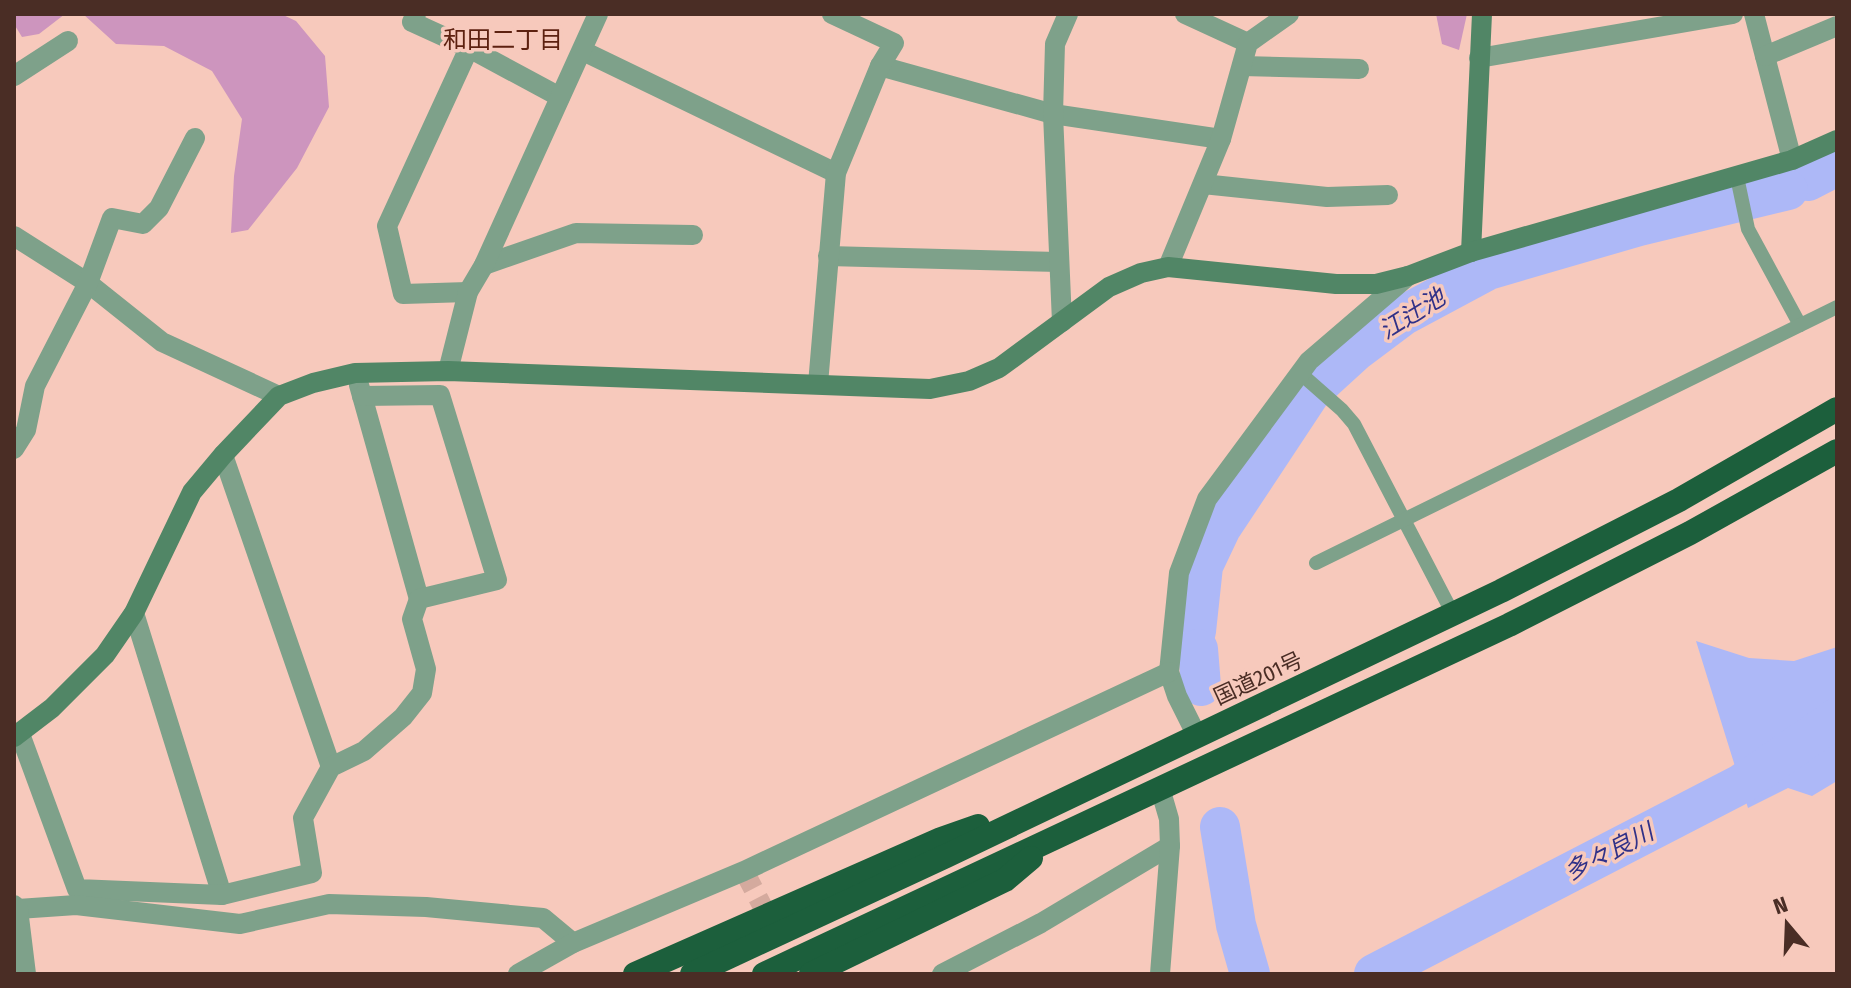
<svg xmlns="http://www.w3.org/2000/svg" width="1851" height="988" font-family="'Fira Sans Condensed','Noto Sans JP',sans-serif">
<rect width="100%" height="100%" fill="#f7c9bc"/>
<g fill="#cd95be">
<path d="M14,14H65L39,34L22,37L14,24Z"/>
<path d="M83,14H281L296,21L325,56L329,107L297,168L248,230L231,233L234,176L242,119L212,71L164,46L116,44Z"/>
<path d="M1436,14H1467L1459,50L1442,44Z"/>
</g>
<path fill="#adb8f7" d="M1696,641L1749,658L1794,661L1837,647V781L1812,796L1788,788L1748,808Z"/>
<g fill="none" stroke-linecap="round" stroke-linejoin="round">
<g stroke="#adb8f7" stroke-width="40">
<path d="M1808,181L1837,166"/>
<path d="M1196,631L1203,566L1221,528L1311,392L1356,351L1404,315L1488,270L1639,226L1788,190"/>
<path d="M1198,649L1201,686"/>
<path d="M1220,827L1236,925L1250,974"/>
<path d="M1374,974L1741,784L1837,718"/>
</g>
<path stroke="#d4aa9e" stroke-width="20" stroke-dasharray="20 10" stroke-linecap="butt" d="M744,871L798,974"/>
<g stroke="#7ea18a" stroke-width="14">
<path d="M1737,177L1748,229L1800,325"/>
<path d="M1300,373L1342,410L1354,424L1453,614"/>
<path d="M1316,563L1837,307"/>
</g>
<g stroke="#7ea18a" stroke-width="20">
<path d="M416,14L412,22L469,48L560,97"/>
<path d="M1185,14L1248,43"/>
<path d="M1754,14L1792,160"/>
<path d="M583,51L836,173"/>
<path d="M1765,56L1837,26"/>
<path d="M1479,58L1733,14"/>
<path d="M880,66L1053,114L1221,139"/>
<path d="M1242,66L1359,69"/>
<path d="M14,76L68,41"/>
<path d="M1203,184L1327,197L1388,195"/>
<path d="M14,236L88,283L162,342L279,396"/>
<path d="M828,256L1059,262"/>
<path d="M484,265L576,233L693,235"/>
<path d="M1168,267L1221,139L1248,43L1289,14"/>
<path d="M468,292L403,294L387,226L469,48"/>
<path d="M1062,322L1053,114L1055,44L1068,14"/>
<path d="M448,371L468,292L484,265L598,14"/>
<path d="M818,384L836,173L880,66L894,43L832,14"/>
<path d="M359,385L419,599"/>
<path d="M14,449L26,430L35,386L88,283L112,218L143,224L159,208L195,138"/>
<path d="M223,455L331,767"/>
<path d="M134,613L222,895"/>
<path d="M20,734L77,889L222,895L312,873L303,818L331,767L364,751L403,717L422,693L426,669L412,619L419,599L497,580L440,395L362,396"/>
<path d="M1197,736L1177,696L1169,672L1179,573L1207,499L1309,361L1408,276"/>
<path d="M14,905L18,909L76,905L240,924L329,904L426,907L543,918L573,943"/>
<path d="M18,909L26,974"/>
<path d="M518,974L573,943L744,871L1169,672"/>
<path d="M942,974L1041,923L1170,846"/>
<path d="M1160,974L1170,846L1169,819L1160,788"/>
</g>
<g stroke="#518666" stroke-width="20">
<path d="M1471,252L1482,14"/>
<path d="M14,737L52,708L105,655L134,613L192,492L223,455L279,396L313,383L355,373L448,371L930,389L969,381L999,368L1109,287L1141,273L1168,267L1336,284H1376L1408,276L1471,252L1792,160L1837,140"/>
</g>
<g stroke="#1c5f3c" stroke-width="24">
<path d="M635,974L941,839L978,826"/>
<path d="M692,974L946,856L1501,591L1679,500L1837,409"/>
<path d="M764,974L1509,625L1690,533L1837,451"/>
<path d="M811,974L1005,880L1031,858"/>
</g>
</g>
<g text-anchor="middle" stroke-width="7" stroke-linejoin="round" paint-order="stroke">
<g font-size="22" fill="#4a2d25" stroke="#f7c9bc">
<text transform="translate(1258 678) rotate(-25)" y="8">国道201号</text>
</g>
<g font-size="24" fill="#5d2110" stroke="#f7c9bc">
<text x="503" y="48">和田二丁目</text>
</g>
<g font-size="24" font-style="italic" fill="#303188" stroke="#f7c9bc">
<text transform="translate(1412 314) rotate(-32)" y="8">江辻池</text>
<text transform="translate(1609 852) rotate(-27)" y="8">多々良川</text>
</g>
</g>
<rect width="1851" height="988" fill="none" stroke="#4a2d25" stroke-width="32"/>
<g transform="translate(1787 924) rotate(341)" stroke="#f7c9bc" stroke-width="6" paint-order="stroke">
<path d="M0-6L14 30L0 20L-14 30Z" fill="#4a2d25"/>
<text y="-12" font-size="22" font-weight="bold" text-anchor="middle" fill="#4a2d25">N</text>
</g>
</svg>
